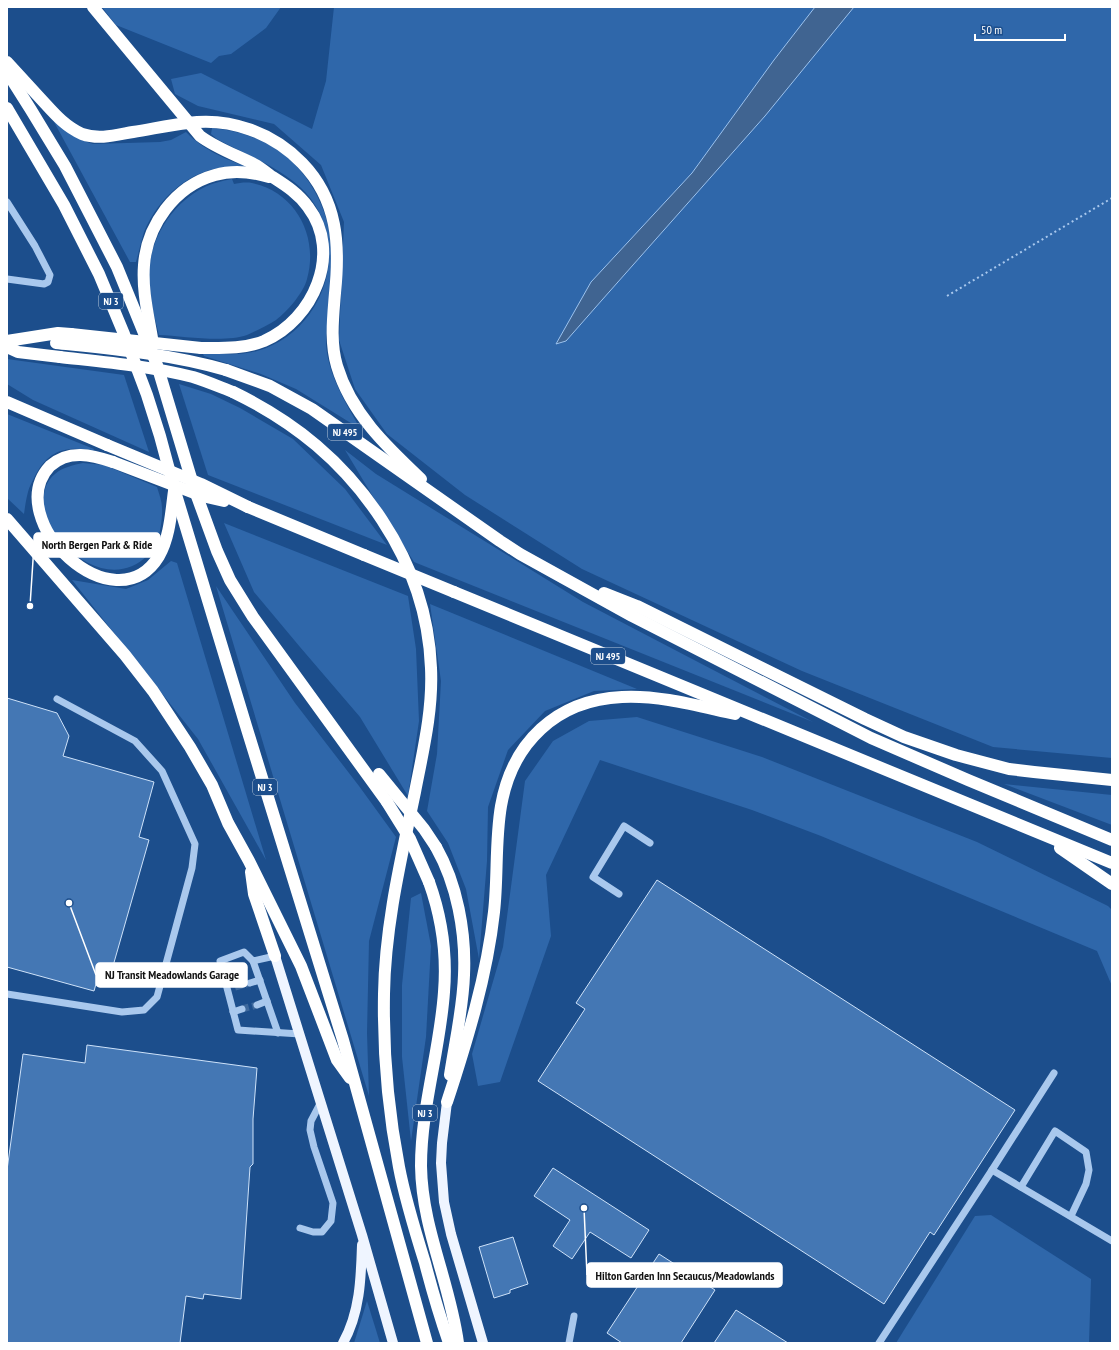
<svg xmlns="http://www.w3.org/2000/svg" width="1119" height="1350" font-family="'PT Sans Narrow',sans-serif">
<rect width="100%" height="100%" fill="#1c4e8c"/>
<g fill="#2f67aa">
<path d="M102,7H281L266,28L231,54L219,56L211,63L116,25Z"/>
<path d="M334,7H815L774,60L692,173L591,282L557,344L566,341L602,300L765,116L854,7H1112V758L993,747L802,671L582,569L465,495L387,434L355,389L339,340L344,222L321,165L274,124L198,106L175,94L171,79L201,73L312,129L326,81Z"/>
<path d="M53,120L81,140L93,144L160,142L171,140L186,132C205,151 225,159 250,168C243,168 235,166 228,167C190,169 158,198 144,232C141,241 139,252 136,262H130Z"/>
<path d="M212,128C229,130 244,133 259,140C300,156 330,204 331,248C332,271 329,294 328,317C327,326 326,336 326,344C328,373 343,398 357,423L354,425L296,389L261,374L204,356L202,352C220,354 239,356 257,351C321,333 351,253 311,199C291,172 247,155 217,139L211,134Z"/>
<path d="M232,179L234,184C239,183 246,182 252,183C296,192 319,237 307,279C304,292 287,312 276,320C268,325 256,331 247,335C224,343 183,336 159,335C154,314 147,291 149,269C152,236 173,203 203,188C212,183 222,181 232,179Z"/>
<path d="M7,359L124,375L149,452L33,400L7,384Z"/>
<path d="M179,384L211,394L240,408L293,439L345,489L387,545L208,475Z"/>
<path d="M7,414L94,449L93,451C65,445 47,451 34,478C32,482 29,487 28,492C26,499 25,507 24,514L7,498Z"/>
<path d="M345,450L376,474L583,602L813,722L414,562L375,500Z"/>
<path d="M83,463L104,465L157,487C159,494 162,501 162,508C163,517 159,542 154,549C152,551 150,553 148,555C122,581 88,569 65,546C61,542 57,539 54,535C43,518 37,488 55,474C63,467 74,465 83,463Z"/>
<path d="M224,523L408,596L416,649L419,721L408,796L360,717L300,647L254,592Z"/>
<path d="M171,561L177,563L266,860L198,739L72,580L126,589L148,580Z"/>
<path d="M216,586L295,703L359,786L396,837L369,941L367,1033L369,1096Z"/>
<path d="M430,604L637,689L594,691L545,711L508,750L488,807L487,861L479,959L466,889L448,843L427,811L437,754L441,681Z"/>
<path d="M637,717L762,757L977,842L1108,906L1112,910V986L1097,951L821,836L752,810L600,760L546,875L551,936L500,1082L478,1086L472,1054L503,947L525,781L553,741L589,721Z"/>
<path d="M1004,784L1112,795V825Z"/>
<path d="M421,893L431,946L426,1037L411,1141L402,1057V985L411,898Z"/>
<path d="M991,1215L1091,1279L1089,1343H896L975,1216Z"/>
<path d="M367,1301L380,1343H354Z"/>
</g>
<path fill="#406491" stroke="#9cc3ef" d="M815,7H854L765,116L602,300L566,341L556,344L591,282L692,173L774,60Z"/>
<g fill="#4477b4" stroke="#cee2f9">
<path d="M7,698L57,713L69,736L63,756L154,782L139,837L149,840L111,973L100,970L94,991L7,967Z"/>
<path d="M657,880L1015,1110L934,1235L930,1232L884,1304L538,1081L585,1009L576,1003Z"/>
<path d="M87,1045L257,1068L253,1119V1164L250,1167L241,1299L204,1294L203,1299L186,1296L180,1343H7V1170L23,1054L85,1063Z"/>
<path d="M553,1168L649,1230L631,1258L590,1232L572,1259L553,1246L570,1220L534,1196Z"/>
<path d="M513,1237L528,1284L510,1290V1293L494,1298L479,1247Z"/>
<path d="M659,1254L715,1290L681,1343H622L607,1333Z"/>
<path d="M736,1310L788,1343H714Z"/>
</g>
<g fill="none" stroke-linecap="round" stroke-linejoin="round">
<g stroke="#3e699d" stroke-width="7" stroke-dasharray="7 3.5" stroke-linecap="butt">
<path d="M235,987L250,983"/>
<path d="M242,1009L257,1005"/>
</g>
<path stroke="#a9c8ed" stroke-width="2" stroke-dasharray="2 3" stroke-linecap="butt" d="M947,296L1112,198"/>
<g stroke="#a9c8ed" stroke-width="7">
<path d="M7,202L35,246L50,275L48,282L44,284L7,279"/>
<path d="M619,894L593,877L624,826L650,843"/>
<path d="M275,956L253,961L244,952L220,961L238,1030L300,1034"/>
<path d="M253,961L278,1033"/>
<path d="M250,983L260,980"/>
<path d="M7,994L122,1012L144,1010L157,997L192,868L195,844L162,771L135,741L57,699"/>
<path d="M257,1005L267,1001"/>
<path d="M233,1012L242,1009"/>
<path d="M992,1170L1054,1073"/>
<path d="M1021,1187L1055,1131L1086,1152L1089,1170L1086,1184L1071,1216"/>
<path d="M300,1228L313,1232H322L331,1221L333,1203L314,1147L310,1130L311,1121L321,1102"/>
<path d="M569,1343L574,1316"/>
<path d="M879,1343L992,1170L1112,1241"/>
</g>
<g stroke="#eff5ff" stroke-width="10">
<path d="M275,956L362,1235L393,1343"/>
<path d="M447,1102L442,1143L441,1163L444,1202L451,1234L483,1343"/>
<path d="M343,1343C360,1313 361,1278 362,1245"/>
</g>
<g stroke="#fff" stroke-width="12">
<path d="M93,7L200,136C216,148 236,155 254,164C260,167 266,172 271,176C285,185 298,193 308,207C343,253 313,320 264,341C244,349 222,348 201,348"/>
<path d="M7,62C18,74 29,86 40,98C53,112 64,126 82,134C99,140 116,135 133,132C152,129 170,125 188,123C230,117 273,133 302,163C338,200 340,245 335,293C333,318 330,342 337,366C351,413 386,446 421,479"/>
<path d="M7,72L31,110L65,166L117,267L157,365L194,488L217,551L230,580L253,617L387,802"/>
<path d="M7,108L64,205L99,274L124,334L147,395L160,436L174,488L246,726L343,1040L427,1343"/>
<path d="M152,338C148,314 142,290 144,265C147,225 175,186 215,175C232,170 252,172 269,177"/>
<path d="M7,341L58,333L71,334"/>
<path d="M7,347L18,352L60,357"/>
<path d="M226,370L270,386L312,409L500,541L520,554L632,616L871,738L968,780L1112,840"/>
<path d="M233,392C295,422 344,462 382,520C411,564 429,614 431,668C433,710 423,751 415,792C401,859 385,926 384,994C383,1052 388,1110 399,1167C405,1199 415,1231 425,1263C432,1290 440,1317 449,1343"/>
<path d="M7,402L107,445"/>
<path d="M113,462C92,455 69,449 50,466C0,520 115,628 159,556C170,537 171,512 174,491"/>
<path d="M248,507L364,555"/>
<path d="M7,519L125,655L153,691L190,747L212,785L228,823L249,861L301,966L337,1060L350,1078"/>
<path d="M454,592L1112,863"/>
<path d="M604,593L637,606L865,719L904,737L956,755L1009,769L1034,772L1112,780"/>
<path d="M436,847C457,884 466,932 464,975C463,1008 455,1042 450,1075"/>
<path d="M1060,848L1112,884"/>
<path d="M251,872L254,894L275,956"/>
<path d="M429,882C442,918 447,955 444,992C440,1051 421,1107 421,1166C422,1229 450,1282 458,1343"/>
<path d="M447,1102C467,1041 487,976 494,912C498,877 495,841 501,806C512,743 556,700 622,697C660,695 698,706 735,714"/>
</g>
<g stroke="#fff" stroke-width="12">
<path d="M71,334L201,348"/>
<path d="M56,343C113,349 171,354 226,370"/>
<path d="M60,357C104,362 150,366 193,377C206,381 220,387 233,392"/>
<path d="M107,445L201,484L248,507"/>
<path d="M113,462L202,496L224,501"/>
<path d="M364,555L454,592"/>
<path d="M379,774L424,829L436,847"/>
<path d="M387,802L410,839L429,882"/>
</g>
</g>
<g text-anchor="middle" stroke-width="4" stroke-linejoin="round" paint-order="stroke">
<g fill="#1c4e8c" stroke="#bbcadc" stroke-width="1">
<rect x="99" y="293" width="24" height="16" rx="3"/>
<rect x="328" y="424" width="34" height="16" rx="3"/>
<rect x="591" y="648" width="34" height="16" rx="3"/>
<rect x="253" y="779" width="24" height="16" rx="3"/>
<rect x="413" y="1105" width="24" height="16" rx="3"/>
</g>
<g font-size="10" font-weight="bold" fill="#fff">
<text x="111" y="305">NJ 3</text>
<text x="345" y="436">NJ 495</text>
<text x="608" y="660">NJ 495</text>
<text x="265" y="791">NJ 3</text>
<text x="425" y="1117">NJ 3</text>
</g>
</g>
<path fill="none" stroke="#fff" stroke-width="1.5" d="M30 606L34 545M69 903L96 975M584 1208L587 1275"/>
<g fill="#fff" stroke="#1c4e8c" stroke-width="1.5">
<circle cx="30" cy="606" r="4"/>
<circle cx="69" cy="903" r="4"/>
<circle cx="584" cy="1208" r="4"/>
</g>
<g fill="#fff" stroke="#fff" stroke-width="1.5">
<rect x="34" y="533" width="126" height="24" rx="4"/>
<rect x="96" y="963" width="151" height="24" rx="4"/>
<rect x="587" y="1263" width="195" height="24" rx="4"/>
</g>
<g font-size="12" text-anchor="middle" font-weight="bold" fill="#111">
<text x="97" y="549">North Bergen Park &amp; Ride</text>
<text x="172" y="979">NJ Transit Meadowlands Garage</text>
<text x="685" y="1280">Hilton Garden Inn Secaucus/Meadowlands</text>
</g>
<rect width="1119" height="1350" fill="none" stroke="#ffffff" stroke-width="16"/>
<path d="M975 34v6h90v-6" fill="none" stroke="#ffffff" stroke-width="2"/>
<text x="981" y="34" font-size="12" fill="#ffffff" stroke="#1c4e8c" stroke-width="3" paint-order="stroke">50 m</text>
</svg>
